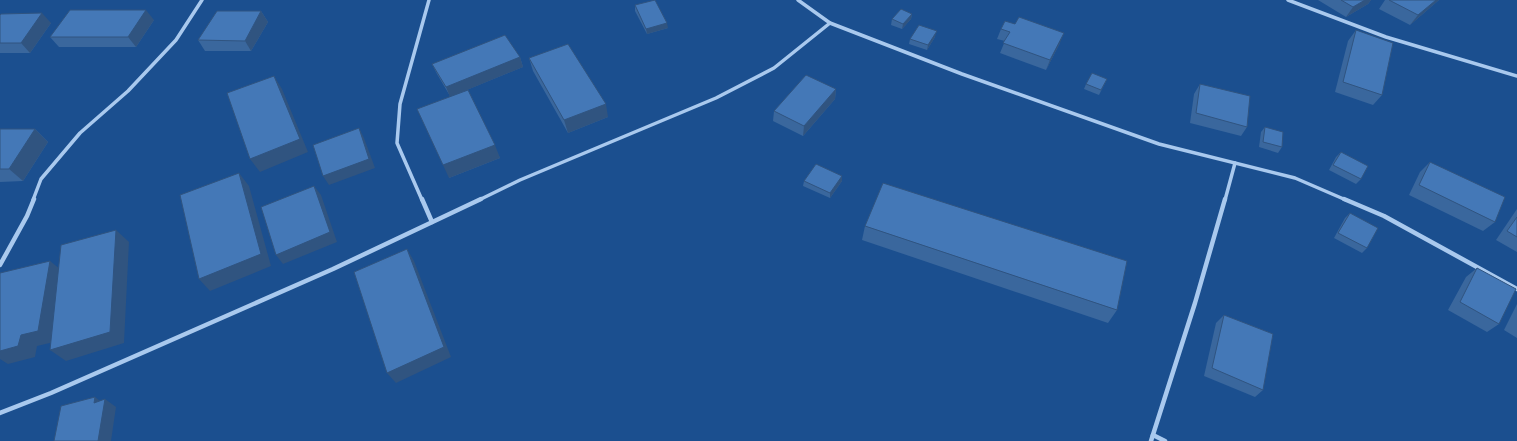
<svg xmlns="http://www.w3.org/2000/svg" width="1517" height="441" font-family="Ubuntu,sans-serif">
<rect width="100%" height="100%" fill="#1b4f8f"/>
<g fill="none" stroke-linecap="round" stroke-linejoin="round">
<g stroke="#a9c9ee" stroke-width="3.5">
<path d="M798,0L830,23L962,74L1159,144L1295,178L1346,200"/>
<path d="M1288,0L1386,37L1517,76"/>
<path d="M33,200L41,179L80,133L128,91L176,40L202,0"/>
<path d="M422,200L397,143L400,104L429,0"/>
<path d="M479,200L520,180L716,98L774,68L830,23"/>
<path d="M1225,200L1235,163"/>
</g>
<g stroke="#a9c9ee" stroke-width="4.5">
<path d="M422,199L432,222"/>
<path d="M1344,199L1384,216L1517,289"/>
<path d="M0,265L27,216L34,199"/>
<path d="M0,413L51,393L333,269L481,199"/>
<path d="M1153,435L1165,441"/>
<path d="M1151,441L1195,303L1225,199"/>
</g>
</g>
<g fill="#3a679d">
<path d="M1318,0H1371L1368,4L1346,17Z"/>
<path d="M1385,0H1439L1410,25L1379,9Z"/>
<path d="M635,5L668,28L647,34L635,11Z"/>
<path d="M261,11L268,22L251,51H205L198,40Z"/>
<path d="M912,14L911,19L902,29L891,25L892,19Z"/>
<path d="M0,15L51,23L30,53H0Z"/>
<path d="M154,20L136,47H59L50,37Z"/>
<path d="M1001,29L1060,43L1046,70L1000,53L1005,41L997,39Z"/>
<path d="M1356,30L1382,95L1373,105L1335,92L1348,41Z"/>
<path d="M935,37L927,50L909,44L910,39Z"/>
<path d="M520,57L523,67L464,91L500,158L449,178L450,96L437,74L432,64Z"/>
<path d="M529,58L608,117L568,133L533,71Z"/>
<path d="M1107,79L1099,95L1084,89L1086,84Z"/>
<path d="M1200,84L1247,127L1241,136L1190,123L1194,94Z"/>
<path d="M836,89L835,99L803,136L773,121L774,111Z"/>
<path d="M1265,127L1282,147L1278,153L1259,147L1261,132Z"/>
<path d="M0,129H35L48,142L23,181L0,182Z"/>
<path d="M1341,152L1361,179L1356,184L1329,170L1336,157Z"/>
<path d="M1430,162L1495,222L1483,231L1409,195L1420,172Z"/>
<path d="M804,181H842L830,198L803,186Z"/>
<path d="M1517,209V252L1496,240Z"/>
<path d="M1350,213L1367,248L1362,253L1334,238L1345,218Z"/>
<path d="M865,226L1117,310L1108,323L862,240Z"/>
<path d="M1477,268L1499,324L1487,332L1448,310L1466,277Z"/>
<path d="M1517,304V338L1504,330Z"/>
<path d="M1224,315L1263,390L1255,397L1204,376L1216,323Z"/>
</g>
<g fill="#305480">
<path d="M1365,0H1371L1368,4L1346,17L1353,7Z"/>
<path d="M1436,0H1439L1410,25L1418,15Z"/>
<path d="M146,10L154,20L136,47L128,37Z"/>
<path d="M261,11L268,22L251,51L245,41Z"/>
<path d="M42,13L51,23L30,53L21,43Z"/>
<path d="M912,14L911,19L902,29L903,24Z"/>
<path d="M667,23L668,28L647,34L646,29Z"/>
<path d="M937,31L935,37L927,50L928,45Z"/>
<path d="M1064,33L1060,43L1046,70L1050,60Z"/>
<path d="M520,57L523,67L450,97L446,87Z"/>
<path d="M274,76L282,89L308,152L260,172L250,159Z"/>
<path d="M836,89L835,99L803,136L804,126Z"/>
<path d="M606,104L608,117L568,133L564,120Z"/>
<path d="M359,128L364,138L375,168L329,185L323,176Z"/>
<path d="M35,129L48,142L23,181L9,169Z"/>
<path d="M495,145L500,158L449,178L443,165Z"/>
<path d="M239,173L249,186L271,266L210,291L199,279Z"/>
<path d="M842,176V181L830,198V193Z"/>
<path d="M314,186L321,195L337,242L283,264L276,255Z"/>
<path d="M116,230L129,242L124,343L66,361L50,350Z"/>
<path d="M407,249L414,261L451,357L396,383L387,373Z"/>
<path d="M50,261L65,273L54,342L37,346L35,357L8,364L0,359V346L21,335Z"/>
<path d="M95,397L104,404L105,399L116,407L111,441H98L94,403Z"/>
</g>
<g fill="#4478b7" stroke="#305480">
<path d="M655,0L667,23L646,29L635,5Z"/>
<path d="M1341,0H1365L1353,7Z"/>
<path d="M1389,0H1436L1418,15Z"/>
<path d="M901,9L912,14L903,24L892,19Z"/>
<path d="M70,10H146L128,37H50Z"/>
<path d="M217,11H261L245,41L198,40Z"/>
<path d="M42,13L21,43H0V15L1,14Z"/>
<path d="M1019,17L1064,33L1050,60L1003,43L1010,32L1001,29L1005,21L1015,24Z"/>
<path d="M919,25L937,31L928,45L910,39Z"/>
<path d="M1356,30L1393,43L1382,95L1343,82Z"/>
<path d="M505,35L520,57L446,87L432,64Z"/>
<path d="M568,44L606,104L564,120L529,58Z"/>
<path d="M1092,73L1107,79L1101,90L1086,84Z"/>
<path d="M806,75L836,89L804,126L774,111Z"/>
<path d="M274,76L300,139L250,159L227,93Z"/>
<path d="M1200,84L1250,96L1247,127L1196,113Z"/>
<path d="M468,90L495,145L443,165L417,109Z"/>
<path d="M1265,127L1283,132L1282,147L1263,142Z"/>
<path d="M359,128L369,159L323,176L313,145Z"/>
<path d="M0,129H35L9,169H0Z"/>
<path d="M1341,152L1368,166L1361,179L1333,165Z"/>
<path d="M1430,162L1505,197L1495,222L1419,185Z"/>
<path d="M816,164L842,176L830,193L804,181Z"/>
<path d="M239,173L261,254L199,279L180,195Z"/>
<path d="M883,183L1127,261L1117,310L865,226Z"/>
<path d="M314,186L330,232L276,255L261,207Z"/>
<path d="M1350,213L1378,228L1367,248L1338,233Z"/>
<path d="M1517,217V237L1507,231Z"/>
<path d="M116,230L110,332L50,350L61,245Z"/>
<path d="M407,249L444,347L387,373L354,272Z"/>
<path d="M50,261L38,331L21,335L18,346L0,351V273Z"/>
<path d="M1477,268L1516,289L1499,324L1460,302Z"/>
<path d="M1224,315L1273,334L1263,390L1212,368Z"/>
<path d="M95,397L94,403L105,399L98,441H54L61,406Z"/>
</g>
</svg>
